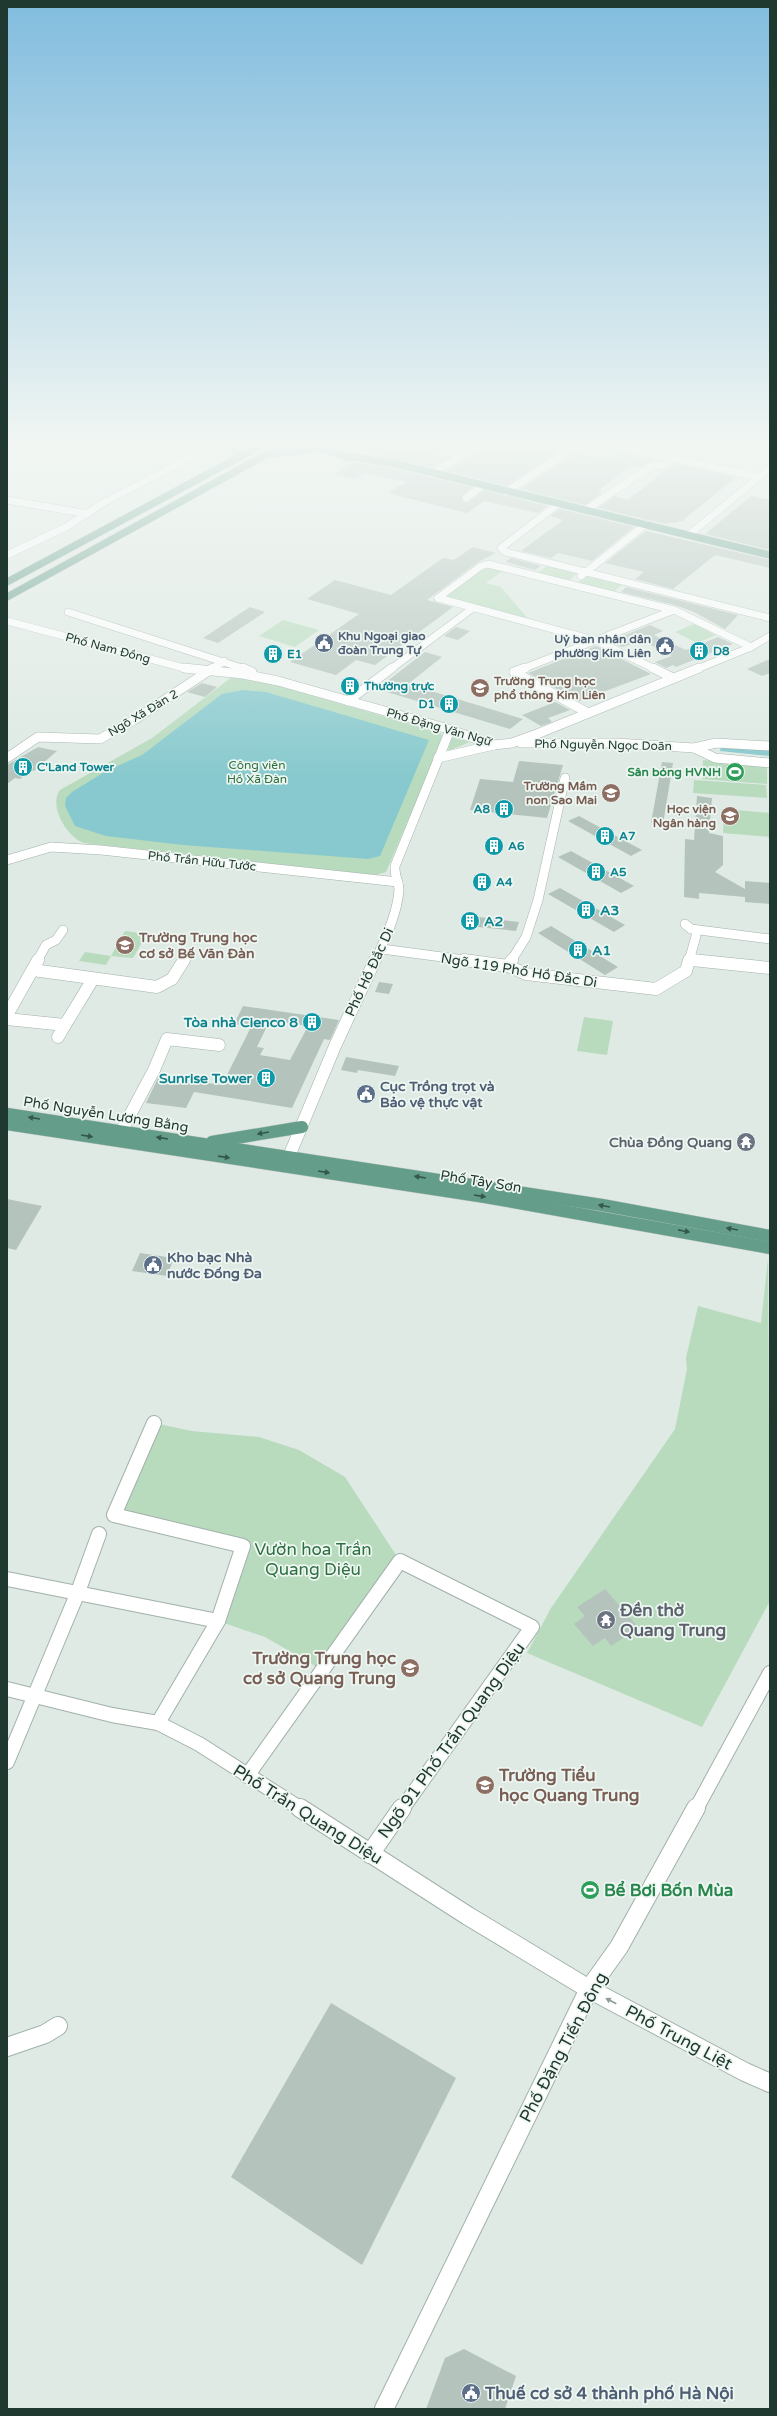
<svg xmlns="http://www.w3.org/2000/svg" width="777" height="2416" font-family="'Varela Round',sans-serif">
<rect width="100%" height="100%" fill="#dfeae4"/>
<g fill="#b8dbbe">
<path d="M585,441L645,454L636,461L576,447Z"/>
<path d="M548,565L578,573L567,582L536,574Z"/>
<path d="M483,567L504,570L486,583L501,587L530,621L442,598Z"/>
<path d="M587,575L623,584L612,593L576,584Z"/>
<path d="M283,620L319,630L295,647L259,636Z"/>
<path d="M694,624L716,635L697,643L675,632Z"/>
<path d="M232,677L262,681L441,733L442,738L436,755L386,872L376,875L84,843C67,837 48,806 60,790L152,738Z"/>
<path d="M451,737L470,742L448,751Z"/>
<path d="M703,760L767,765V784L702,779Z"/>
<path d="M694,780L766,785L767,798L693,793Z"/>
<path d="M724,809L770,813V837L723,833Z"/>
<path d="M125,931L147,934L133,958L111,956Z"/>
<path d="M85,952L111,956L106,965L79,961Z"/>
<path d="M584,1017L613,1021L607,1055L577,1051Z"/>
<path d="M768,1259L770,1601L702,1727L527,1653L551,1608L675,1429L687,1369L686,1358L698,1306L761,1323Z"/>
<path d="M154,1423L192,1431L259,1437L299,1450L345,1477L400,1561L322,1670L265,1637L218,1621L243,1546L114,1515Z"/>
</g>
<g fill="#87c9ce">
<path d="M243,690L266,692L429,740L380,856L368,859L183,845L106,836L75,826L65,806L66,798L72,792L106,771L142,755L222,694Z"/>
<path d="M721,746L770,749V756L720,751Z"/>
</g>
<g fill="#b4c4bd" fill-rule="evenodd">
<path d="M387,440H417L448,447L438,453L452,456L432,467L369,454L371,453L366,452Z"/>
<path d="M499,440H525L563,449L507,486L446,471Z"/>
<path d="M188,444L199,447L184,455L172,452Z"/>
<path d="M576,452L614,460L625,454L655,460L640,467L634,466L629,468L600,489L602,490L598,492L602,493L585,505L520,489Z"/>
<path d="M355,462L396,469L472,487L462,496L464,503L469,502L484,490L547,506L538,513L484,501L467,513L388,493L406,482L365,473L354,479L334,474Z"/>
<path d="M673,464L736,477L682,521L666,524L598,508L615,496L628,500L663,472L654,470H666Z"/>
<path d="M751,496L770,500V550L705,534Z"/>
<path d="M560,509L634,527L592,561L558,553L551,558L521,551L563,520L550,516Z"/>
<path d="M646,531L770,560V568L715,555L673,589L635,579L644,572L605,563Z"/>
<path d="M473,547L496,553L478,562L427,600L453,607L375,665L356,660L336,675L290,662L359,614L307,599L335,580L391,595L443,558L454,560Z"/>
<path d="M511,558L541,566L535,570L505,562Z"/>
<path d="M626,587L738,615L725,629L694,612L675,605L621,592Z"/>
<path d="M250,607L265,612L218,643L203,638Z"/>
<path d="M650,625L663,631L654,635L686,650L718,637L733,644L676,667L673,665L666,668L655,662L672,656L643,641L622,647L609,641Z"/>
<path d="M456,627L470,631L458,640L444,636Z"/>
<path d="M596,646L651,674L579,701L528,673Z"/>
<path d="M425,652L442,657L408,684L523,719L510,729L377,689Z"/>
<path d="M770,659V673L762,676L747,669Z"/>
<path d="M202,683L217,687L205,697L187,692Z"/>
<path d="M555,702L570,710L548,718L552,722L541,726L522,715Z"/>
<path d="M38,747L57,751L34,771L31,770L20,779L15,778L7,784V765Z"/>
<path d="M519,761L563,765L547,818L470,810L480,779L513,782Z"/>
<path d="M662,762L673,763L663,824L651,823Z"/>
<path d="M697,796L712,798L709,833L723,836V865L715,872L745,889V881L770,883V904L745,902V897L699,893V899L684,897L685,839L694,840Z"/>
<path d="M579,816L642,850L631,856L568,821Z"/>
<path d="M571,851L634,886L621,893L558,857Z"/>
<path d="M560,888L625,925L614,932L548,894Z"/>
<path d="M479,917L519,922L516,931L478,927Z"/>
<path d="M551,926L618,967L605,975L538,933Z"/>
<path d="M379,982L393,984L389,994L375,992Z"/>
<path d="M243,1006L339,1020L330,1040L324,1039L292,1108L194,1092L186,1108L146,1103L159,1076L222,1085L251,1027L234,1024ZM270,1020L308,1026L290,1060L260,1055L264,1048L257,1047Z"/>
<path d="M346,1057L399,1066L395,1076L358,1070L357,1073L341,1070Z"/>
<path d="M7,1199L42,1206L16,1250L7,1248Z"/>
<path d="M140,1253L174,1258L167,1276L132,1271Z"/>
<path d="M605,1589L639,1628L611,1646L605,1638L593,1646L574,1624L585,1616L577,1607Z"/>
<path d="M331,2003L456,2078L362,2265L231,2177Z"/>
<path d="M464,2349L516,2376L505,2409H426L445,2358Z"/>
</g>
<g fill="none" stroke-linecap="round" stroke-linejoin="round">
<defs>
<g id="minor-far4">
<path d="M222,440L261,444"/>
<path d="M585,440L760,477"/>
<path d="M344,455L371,440"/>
<path d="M664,457L687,440"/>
<path d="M431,474L489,440"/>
<path d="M506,492L585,440"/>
<path d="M466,498L482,486"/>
<path d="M7,500L88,514"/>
<path d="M558,504L501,548L506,552L770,618"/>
<path d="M586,510L653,465H665L672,458"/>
<path d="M690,534L770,468"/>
<path d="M7,555L66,527L105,502L197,454L219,440"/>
<path d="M581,576L646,524"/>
<path d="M438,598L481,566L488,564L674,610L751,647"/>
<path d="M438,598L597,641L655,669"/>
<path d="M68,612L245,669"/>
<path d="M7,621L188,669"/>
<path d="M212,669L224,661"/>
<path d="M391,669L473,608"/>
<path d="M522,669L674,610"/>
<path d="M697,669L751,647L770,636"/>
</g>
<g id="minor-far3">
<path d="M184,668L243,674L278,681L445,728L494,745L512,743L537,734L699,668"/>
<path d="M243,668L252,672"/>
<path d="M653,668L673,678"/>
<path d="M514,672L525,668"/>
<path d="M514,672L588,713"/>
<path d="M348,701L392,668"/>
<path d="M521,743H616L694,748L716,743L770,746"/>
<path d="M694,748L715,758L770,763"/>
<path d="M7,758L38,737L100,739L134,720L213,668"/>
<path d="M438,758L494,745"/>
<path d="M7,860L51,847L101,850L398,882"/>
<path d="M685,924L691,929L770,939"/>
<path d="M382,949L472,961"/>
<path d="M691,960L702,961"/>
<path d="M37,961L46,945L56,940L63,930"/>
<path d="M183,961L187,954"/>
<path d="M375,961C385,939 397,915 399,890C399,882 394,875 395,866L450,730"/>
<path d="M511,961L526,937L538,900L565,778"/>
<path d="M689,961L696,936"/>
</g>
<g id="minor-far2">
<path d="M464,960L508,966L526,974L656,989L686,971L689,960"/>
<path d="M692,960L770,968"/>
<path d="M508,966L512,960"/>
<path d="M33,970L157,987L172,979L184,960"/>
<path d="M7,1015L38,960"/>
<path d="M7,1019L65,1025L93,979"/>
<path d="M58,1037L65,1025"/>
<path d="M121,1132L154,1070L167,1039L219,1045"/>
<path d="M285,1166L335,1046L375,960"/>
</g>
<g id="minor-far1">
<path d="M154,1423L114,1515L243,1546L218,1621L158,1723"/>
<path d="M7,1579L218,1621"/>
<path d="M7,1689L112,1715L158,1723L199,1744L301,1809"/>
<path d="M7,1762L78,1592L99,1534"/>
<path d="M247,1776L400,1561L532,1627L402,1809"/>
<path d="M696,1809L770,1673"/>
</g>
<g id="minor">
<path d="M300,1808L468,1916L589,1989L745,2072L770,2083"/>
<path d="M370,1854L402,1808"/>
<path d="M7,2047L45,2034L58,2026"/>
<path d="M384,2409L589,1989L619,1947L696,1808"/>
</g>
<g id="major-far1">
<path d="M285,440L314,446L350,458"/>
<path d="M227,441L239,455"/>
<path d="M273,454L308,450"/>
<path d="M344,455L397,464L770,555"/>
<path d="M7,582L271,440"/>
<path d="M7,597L293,440"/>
</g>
<g id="major">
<path d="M7,1114L602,1205L770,1236"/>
<path d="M7,1124L485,1197L770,1248"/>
<path d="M212,1142L302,1127"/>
</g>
</defs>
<use href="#minor-far4" stroke="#a2b1aa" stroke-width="8"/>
<use href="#minor-far3" stroke="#a2b1aa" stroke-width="10"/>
<use href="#minor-far2" stroke="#a2b1aa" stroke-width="13"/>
<use href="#minor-far1" stroke="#a2b1aa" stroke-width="16"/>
<use href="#minor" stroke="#a2b1aa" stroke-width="20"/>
<use href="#major-far1" stroke="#bcc4c1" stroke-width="8"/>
<use href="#major" stroke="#bcc4c1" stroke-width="13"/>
<use href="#minor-far4" stroke="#fff" stroke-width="7"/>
<use href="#minor-far3" stroke="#fff" stroke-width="9"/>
<use href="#minor-far2" stroke="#fff" stroke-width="12"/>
<use href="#minor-far1" stroke="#fff" stroke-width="14"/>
<use href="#minor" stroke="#fff" stroke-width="18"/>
<use href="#major-far1" stroke="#649e8b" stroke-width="7"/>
<use href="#major" stroke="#649e8b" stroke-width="12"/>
</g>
<defs><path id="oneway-solid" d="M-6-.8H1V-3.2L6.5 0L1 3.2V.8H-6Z"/></defs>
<g fill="#34574b">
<use href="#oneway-solid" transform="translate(34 1118) rotate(-171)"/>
<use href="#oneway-solid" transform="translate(263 1133) rotate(170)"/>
<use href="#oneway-solid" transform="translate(87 1136) rotate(9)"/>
<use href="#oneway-solid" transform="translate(162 1138) rotate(-171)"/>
<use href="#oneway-solid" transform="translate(224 1157) rotate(8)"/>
<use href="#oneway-solid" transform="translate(324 1172) rotate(9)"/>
<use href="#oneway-solid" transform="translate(420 1177) rotate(-171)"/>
<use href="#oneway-solid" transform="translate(480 1196) rotate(9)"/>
<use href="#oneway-solid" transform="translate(604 1206) rotate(-170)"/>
<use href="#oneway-solid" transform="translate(732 1229) rotate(-170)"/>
<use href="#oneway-solid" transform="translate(684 1231) rotate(11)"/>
</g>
<use fill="#909c98" href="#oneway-solid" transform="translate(611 2001) rotate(-152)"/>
<linearGradient id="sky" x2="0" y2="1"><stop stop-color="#81bcde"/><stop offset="0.57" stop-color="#f1f6f3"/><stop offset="1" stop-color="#f1f6f3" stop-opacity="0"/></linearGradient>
<rect width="777" height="778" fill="url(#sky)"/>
<defs>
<symbol id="civic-disc" viewBox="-11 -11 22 22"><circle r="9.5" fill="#5c6f8a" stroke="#eff7f2"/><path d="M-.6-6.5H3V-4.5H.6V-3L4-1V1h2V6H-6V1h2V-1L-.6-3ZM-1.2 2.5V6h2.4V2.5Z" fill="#fff"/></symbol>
<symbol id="building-disc" viewBox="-11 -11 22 22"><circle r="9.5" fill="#0f9aa8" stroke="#eff7f2"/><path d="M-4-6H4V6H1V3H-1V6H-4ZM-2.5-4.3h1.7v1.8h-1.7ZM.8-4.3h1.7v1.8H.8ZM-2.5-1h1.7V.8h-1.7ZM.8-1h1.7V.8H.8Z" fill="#fff"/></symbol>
<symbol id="school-disc" viewBox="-11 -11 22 22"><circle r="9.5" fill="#8d6e63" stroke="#eff7f2"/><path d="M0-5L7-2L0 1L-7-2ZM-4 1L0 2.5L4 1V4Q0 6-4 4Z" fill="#fff"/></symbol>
<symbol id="stadium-disc" viewBox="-11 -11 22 22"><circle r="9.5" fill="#2e9e5b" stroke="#eff7f2"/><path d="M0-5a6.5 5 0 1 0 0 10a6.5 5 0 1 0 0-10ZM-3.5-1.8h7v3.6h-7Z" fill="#fff"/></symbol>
<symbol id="university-disc" viewBox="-11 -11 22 22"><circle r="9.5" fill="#8d6e63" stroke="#eff7f2"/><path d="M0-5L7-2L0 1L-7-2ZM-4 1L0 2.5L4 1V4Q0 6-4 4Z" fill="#fff"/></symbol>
<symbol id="temple-disc" viewBox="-11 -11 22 22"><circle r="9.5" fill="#6b7280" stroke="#eff7f2"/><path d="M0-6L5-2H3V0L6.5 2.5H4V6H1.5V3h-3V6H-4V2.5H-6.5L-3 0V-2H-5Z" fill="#fff"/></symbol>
</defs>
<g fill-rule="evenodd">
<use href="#civic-disc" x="313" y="632" width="22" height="22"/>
<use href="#civic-disc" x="654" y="635" width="22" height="22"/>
<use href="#building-disc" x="688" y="640" width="22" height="22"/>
<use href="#building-disc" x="262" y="643" width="22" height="22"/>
<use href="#building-disc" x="339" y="675" width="22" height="22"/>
<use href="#school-disc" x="469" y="677" width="22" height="22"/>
<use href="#building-disc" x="438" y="693" width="22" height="22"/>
<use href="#building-disc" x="12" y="756" width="22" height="22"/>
<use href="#stadium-disc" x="724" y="761" width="22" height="22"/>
<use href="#school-disc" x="600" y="782" width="22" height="22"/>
<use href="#building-disc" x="493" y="798" width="22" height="22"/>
<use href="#university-disc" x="719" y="805" width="22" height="22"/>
<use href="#building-disc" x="594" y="825" width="22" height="22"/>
<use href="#building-disc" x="483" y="835" width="22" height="22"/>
<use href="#building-disc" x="585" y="861" width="22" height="22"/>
<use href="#building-disc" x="471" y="871" width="22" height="22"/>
<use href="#building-disc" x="575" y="899" width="22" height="22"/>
<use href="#building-disc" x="459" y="910" width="22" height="22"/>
<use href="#school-disc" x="114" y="934" width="22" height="22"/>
<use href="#building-disc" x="567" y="939" width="22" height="22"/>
<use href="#building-disc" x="301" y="1011" width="22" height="22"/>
<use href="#building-disc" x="255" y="1067" width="22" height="22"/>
<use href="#civic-disc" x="355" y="1083" width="22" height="22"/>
<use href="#temple-disc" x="735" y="1131" width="22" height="22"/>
<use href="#civic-disc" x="142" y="1254" width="22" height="22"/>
<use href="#temple-disc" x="595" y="1609" width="22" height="22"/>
<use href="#school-disc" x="399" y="1657" width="22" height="22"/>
<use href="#school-disc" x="474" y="1774" width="22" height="22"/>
<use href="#stadium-disc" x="579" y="1879" width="22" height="22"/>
<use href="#civic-disc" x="460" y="2382" width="22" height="22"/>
</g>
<g text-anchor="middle" stroke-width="3.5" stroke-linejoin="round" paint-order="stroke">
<g font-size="12" font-weight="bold" fill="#4e5e75" stroke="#eff7f2" text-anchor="start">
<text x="338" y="640">Khu Ngoại giao<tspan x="338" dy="14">đoàn Trung Tự</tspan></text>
<text x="651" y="643" text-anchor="end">Uỷ ban nhân dân<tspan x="651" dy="14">phường Kim Liên</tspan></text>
</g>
<g font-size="12" fill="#203930" stroke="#eff7f2">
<text transform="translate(108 648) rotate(15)" y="4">Phố Nam Đồng</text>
<text transform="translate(143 713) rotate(-31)" y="4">Ngõ Xã Đàn 2</text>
<text transform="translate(439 727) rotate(16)" y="4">Phố Đặng Văn Ngữ</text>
<text transform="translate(603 745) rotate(1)" y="4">Phố Nguyễn Ngọc Doãn</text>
<text transform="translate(202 861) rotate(6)" y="4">Phố Trần Hữu Tước</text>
</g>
<g font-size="12" font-weight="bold" fill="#0d838f" stroke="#eff7f2" text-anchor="start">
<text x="713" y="655">D8</text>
<text x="287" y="658">E1</text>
<text x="364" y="690">Thường trực</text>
<text x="435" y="708" text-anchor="end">D1</text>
<text x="37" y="771">C'Land Tower</text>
<text x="490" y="813" text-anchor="end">A8</text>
<text x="619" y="840">A7</text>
<text x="508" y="850">A6</text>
<text x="610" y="876">A5</text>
<text x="496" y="886">A4</text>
</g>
<g font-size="12" font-weight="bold" fill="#785e54" stroke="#eff7f2" text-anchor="end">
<text x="494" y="685" text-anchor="start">Trường Trung học<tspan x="494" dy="14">phổ thông Kim Liên</tspan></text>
<text x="597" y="790">Trường Mầm<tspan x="597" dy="14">non Sao Mai</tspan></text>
<text x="716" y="813">Học viện<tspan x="716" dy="14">Ngân hàng</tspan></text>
</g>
<g font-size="12" fill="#2c6f40" stroke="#eff7f2">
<text x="257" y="769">Công viên<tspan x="257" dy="14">Hồ Xã Đàn</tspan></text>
</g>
<g font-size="12" font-weight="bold" fill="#27864d" stroke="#eff7f2" text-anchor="end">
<text x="721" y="776">Sân bóng HVNH</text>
</g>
<g font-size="14" font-weight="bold" fill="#0d838f" stroke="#eff7f2" text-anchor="start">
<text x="600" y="915">A3</text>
<text x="484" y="926">A2</text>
<text x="592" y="955">A1</text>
<text x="298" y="1027" text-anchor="end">Tòa nhà Cienco 8</text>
<text x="252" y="1083" text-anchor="end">Sunrise Tower</text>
</g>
<g font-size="14" font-weight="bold" fill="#785e54" stroke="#eff7f2" text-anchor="start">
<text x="139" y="942">Trường Trung học<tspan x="139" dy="16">cơ sở Bế Văn Đàn</tspan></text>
</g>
<g font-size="14" fill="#203930" stroke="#eff7f2">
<text transform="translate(519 970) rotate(9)" y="5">Ngõ 119 Phố Hồ Đắc Di</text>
<text transform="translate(369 972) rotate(-65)" y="5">Phố Hồ Đắc Di</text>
<text transform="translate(106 1114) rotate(9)" y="5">Phố Nguyễn Lương Bằng</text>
<text transform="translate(481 1181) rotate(9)" y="5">Phố Tây Sơn</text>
</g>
<g font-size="14" font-weight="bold" fill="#4e5e75" stroke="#eff7f2" text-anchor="start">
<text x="380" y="1091">Cục Trồng trọt và<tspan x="380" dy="16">Bảo vệ thực vật</tspan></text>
<text x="167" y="1262">Kho bạc Nhà<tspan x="167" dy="16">nước Đống Đa</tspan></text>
</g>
<g font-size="14" font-weight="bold" fill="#5b616d" stroke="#eff7f2" text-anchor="end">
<text x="732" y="1147">Chùa Đồng Quang</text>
</g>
<g font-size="17" fill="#2c6f40" stroke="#eff7f2">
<text x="313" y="1555">Vườn hoa Trần<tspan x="313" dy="20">Quang Diệu</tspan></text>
</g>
<g font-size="17" font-weight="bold" fill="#5b616d" stroke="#eff7f2" text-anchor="start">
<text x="620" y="1616">Đền thờ<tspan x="620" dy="20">Quang Trung</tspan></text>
</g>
<g font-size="17" font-weight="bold" fill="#785e54" stroke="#eff7f2" text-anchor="end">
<text x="396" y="1664">Trường Trung học<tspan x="396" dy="20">cơ sở Quang Trung</tspan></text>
<text x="499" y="1781" text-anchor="start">Trường Tiểu<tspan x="499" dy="20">học Quang Trung</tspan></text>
</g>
<g font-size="17" fill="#203930" stroke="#eff7f2">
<text transform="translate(451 1740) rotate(-54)" y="6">Ngõ 91 Phố Trần Quang Diệu</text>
<text transform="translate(308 1814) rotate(32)" y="6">Phố Trần Quang Diệu</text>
<text transform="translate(679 2037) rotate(28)" y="6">Phố Trung Liệt</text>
<text transform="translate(563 2047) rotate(-62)" y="6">Phố Đặng Tiến Đông</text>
</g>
<g font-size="17" font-weight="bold" fill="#27864d" stroke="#eff7f2" text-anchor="start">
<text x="604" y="1896">Bể Bơi Bốn Mùa</text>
</g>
<g font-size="17" font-weight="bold" fill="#4e5e75" stroke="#eff7f2" text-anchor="start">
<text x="485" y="2399">Thuế cơ sở 4 thành phố Hà Nội</text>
</g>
</g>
<rect width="777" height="2416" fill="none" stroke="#203930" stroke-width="16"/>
</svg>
